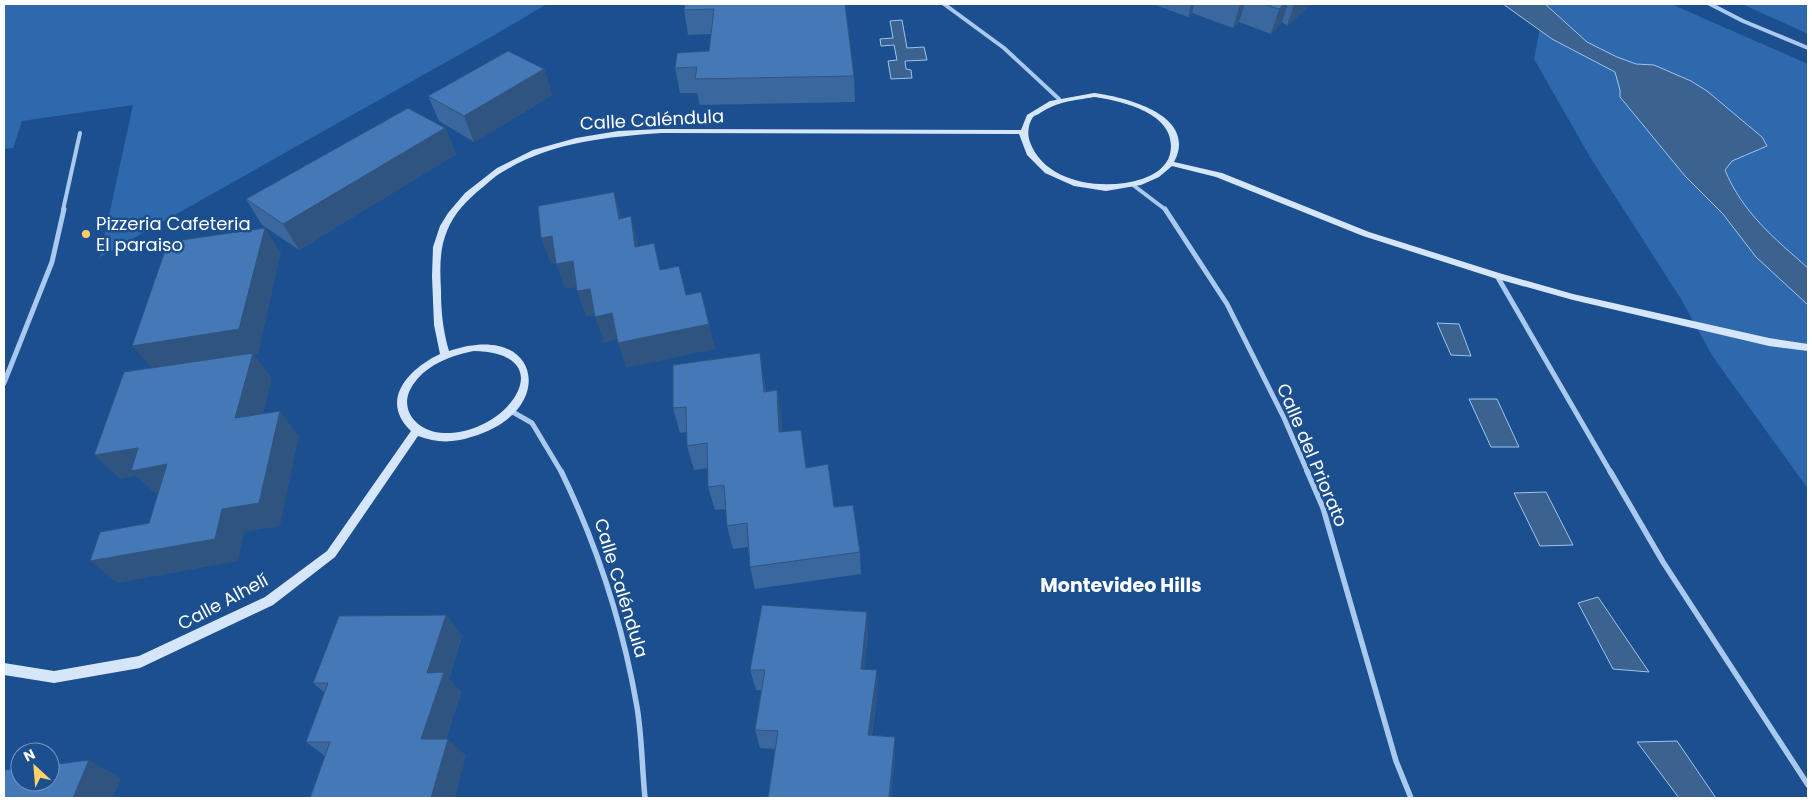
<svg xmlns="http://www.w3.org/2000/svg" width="1812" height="802" font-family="Poppins,sans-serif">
<rect width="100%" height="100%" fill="#1b4f8f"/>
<g fill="#2e69ad">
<path d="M4,4H547L496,34L100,257L133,105L22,121L13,148L4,149Z"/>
<path d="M1530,4H1671L1808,64V489L1713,357L1681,299L1590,157L1534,59L1540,28Z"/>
<path d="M1742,4H1808V34Z"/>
</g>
<g fill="#3c6290" stroke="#9cc4f0">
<path d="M1503,4H1545L1587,42L1617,57L1636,64L1654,65L1691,81L1707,91L1762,137L1767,146L1732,161L1725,170C1742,212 1775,239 1808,268V305L1756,257L1723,214L1685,176L1620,97V90L1615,72L1552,39Z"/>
<path d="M902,20L907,48L924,47L927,60L905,61L906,69L911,70L912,78L891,79L888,61L897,60L894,45L881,46L880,39L893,38L890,21Z"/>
<path d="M1437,323L1459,324L1471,356L1451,355Z"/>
<path d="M1469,399H1497L1519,447H1491Z"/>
<path d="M1546,492L1573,545L1540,546L1514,493Z"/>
<path d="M1598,597L1649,672L1613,669L1578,603Z"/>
<path d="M1677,741L1716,798H1679L1637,742Z"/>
</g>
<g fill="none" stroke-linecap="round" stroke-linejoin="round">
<g stroke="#a9c9ee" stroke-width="4">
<path d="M944,4L1004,48L1059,99"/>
<path d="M1710,4L1743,21L1808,48"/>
<path d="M1133,185L1166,210"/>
<path d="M63,210L80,133"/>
</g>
<g stroke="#a9c9ee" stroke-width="5">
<path d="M1165,209L1227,304L1284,418L1308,473"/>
<path d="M1497,276L1611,473"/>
<path d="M4,383L52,262L64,209"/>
<path d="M511,411L532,423L562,473"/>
</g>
<g stroke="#a9c9ee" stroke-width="5.5">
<path d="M561,471C597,545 623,626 637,707C642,737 642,768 645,798"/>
<path d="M1307,471L1323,508L1396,761L1411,798"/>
<path d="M1610,471L1663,562L1808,785"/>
</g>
<path fill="#d6e6fa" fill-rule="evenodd" d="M1094,93C1125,97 1199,115 1174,162L1222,173L1369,232L1499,273L1573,294L1769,338L1808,344V351L1769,346L1573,300L1494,278L1363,236L1216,177L1172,166L1159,177L1141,185L1106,191L1074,186L1045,173L1027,155L1019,134L661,133C606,137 552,142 504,171C496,175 489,182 483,187C468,199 454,213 447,231C439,250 440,270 441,291C441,311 443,331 449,351C541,319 560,412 471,437C453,443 436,443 418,436L335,557L273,605L140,668L54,683L4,675V663L54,671L139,656L265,597L327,551L411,431C378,400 410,368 440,354L434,325L432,276L433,247L440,226L448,213L465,193L497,168L533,150L576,138L618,131L661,129L1021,130L1027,115L1050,101ZM1094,97C1123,101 1179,114 1170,154C1167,167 1154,175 1142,179C1105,191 1045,184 1030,142C1027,135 1028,124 1033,117C1035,115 1038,115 1040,113C1059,101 1072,101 1094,97ZM474,351C564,353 508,435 444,433C416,432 395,407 415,382C428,364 453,355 474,351Z"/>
</g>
<g fill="#3a679d">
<path d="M845,4L854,76L855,102L700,105L697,93H680L675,68L709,51L711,34L688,35L684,10Z"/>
<path d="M1153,4H1308L1306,9L1287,26L1282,22L1271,34L1239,22L1233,28L1192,13L1188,17Z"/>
<path d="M544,69L552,95L474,142L439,121L428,96Z"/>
<path d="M445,128L456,154L299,250L262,225L246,199Z"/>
<path d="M764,378L766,391L777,390L781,414L782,432L834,507L860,552L861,574L755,589L750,567L748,547L733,549L727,526L726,509L715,510L708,487V468L694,470L687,446V432L680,433L673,408Z"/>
<path d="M446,615L462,636L449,679L461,692L446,739L466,756H325L306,742L325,693L313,683Z"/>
<path d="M868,633L864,669L878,689L872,735L895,737V755L891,798H768L775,749L760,748L755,730L762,690H756L750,670Z"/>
</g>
<g fill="#305480">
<path d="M1191,4H1194L1192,13L1188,17Z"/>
<path d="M1240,4H1245L1239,22L1233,28Z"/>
<path d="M1284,4H1288L1282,22L1271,34L1279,9Z"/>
<path d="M1294,4H1308L1306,9L1287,26Z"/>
<path d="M544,69L552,95L474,142L464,116Z"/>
<path d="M445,128L456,154L299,250L283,224Z"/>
<path d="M614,192L622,218L627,244L619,219Z"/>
<path d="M631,216L638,242L643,272L635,247Z"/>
<path d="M265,228L281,253L258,354L254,355L272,378L256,442L155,371L132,346Z"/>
<path d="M552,236L562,262L551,264L541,238Z"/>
<path d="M573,261L582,286L565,289L556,264Z"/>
<path d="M590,289L599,314L586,317L577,291Z"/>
<path d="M612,313L621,338L604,343L595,317Z"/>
<path d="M709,324L715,349L626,368L618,343Z"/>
<path d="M760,353L764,378L768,416L764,392Z"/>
<path d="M777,390L781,414L783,456L779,432Z"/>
<path d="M280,411L299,436L280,526L244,532L238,561L118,583L90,561L222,509Z"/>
<path d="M138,448L167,464L191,488L156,494L136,476L120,479L94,455Z"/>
<path d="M867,612L868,633L862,689L861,669Z"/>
<path d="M446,615L462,636L449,679L461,692L440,757L421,739L427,673Z"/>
<path d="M877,670L878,689L869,753L868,735Z"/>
<path d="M895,737V755L891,798H889Z"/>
<path d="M448,739L466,756L455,798H431Z"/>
<path d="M89,760L121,778L113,798H73Z"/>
</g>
<g fill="#4478b7" stroke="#305480">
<path d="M685,4H845L854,76L695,79L697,67L675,68L677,53L709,51L714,9L684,10Z"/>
<path d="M1264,4H1284L1279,9Z"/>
<path d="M508,51L544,69L464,116L428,96Z"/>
<path d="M408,108L445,128L283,224L246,199Z"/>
<path d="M614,192L619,219L631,216L635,247L654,243L660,270L679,266L686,295L701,292L709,324L618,343L612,313L595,317L590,289L577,291L573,261L556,264L552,236L541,238L538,206Z"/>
<path d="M265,228L239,329L132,346L168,242Z"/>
<path d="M253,353L235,418L280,411L259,503L222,509L215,539L90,561L100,532L149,523L167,464L131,471L138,448L94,455L124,372Z"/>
<path d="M760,353L764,392L777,390L779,432L801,430L806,468L828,464L834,507L853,505L860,552L750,567L747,523L727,526L724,485L708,487L707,443L687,446L686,407L673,408V365Z"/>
<path d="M762,605L867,612L861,669L877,670L868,735L895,737L889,797L901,798H768L778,731L755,730L765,670H750Z"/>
<path d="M446,615L427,673L444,672L421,739H448L431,798H310L330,742H306L328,683H313L339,616Z"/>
<path d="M89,760L73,798H4V770L20,768V782H50V765Z"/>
</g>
<circle fill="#ffd166" stroke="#1b4f8f" stroke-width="2" cx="86" cy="234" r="5"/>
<g text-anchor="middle" stroke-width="5" stroke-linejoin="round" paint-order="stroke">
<g font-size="18" fill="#fff" stroke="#1b4f8f">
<text transform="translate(652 120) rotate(-3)" y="6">Calle Caléndula</text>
<text transform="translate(1312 455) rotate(67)" y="6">Calle del Priorato</text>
<text transform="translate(621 588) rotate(73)" y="6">Calle Caléndula</text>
<text transform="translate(223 602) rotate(-28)" y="6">Calle Alhelí</text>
</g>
<g font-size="18" fill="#fff" stroke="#1b4f8f" text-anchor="start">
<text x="96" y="230">Pizzeria Cafeteria<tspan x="96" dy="21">El paraiso</tspan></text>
</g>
<g font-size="19" font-weight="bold" fill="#fff" stroke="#1b4f8f">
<text x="1121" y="592">Montevideo Hills</text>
</g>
</g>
<rect width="1812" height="802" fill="none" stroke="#ffffff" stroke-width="10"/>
<g transform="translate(35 767) rotate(334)"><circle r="24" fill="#1b4f8f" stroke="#7695bc"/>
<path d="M0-4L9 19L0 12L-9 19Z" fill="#ffd166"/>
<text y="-8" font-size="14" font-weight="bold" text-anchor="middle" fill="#ffffff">N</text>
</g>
</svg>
